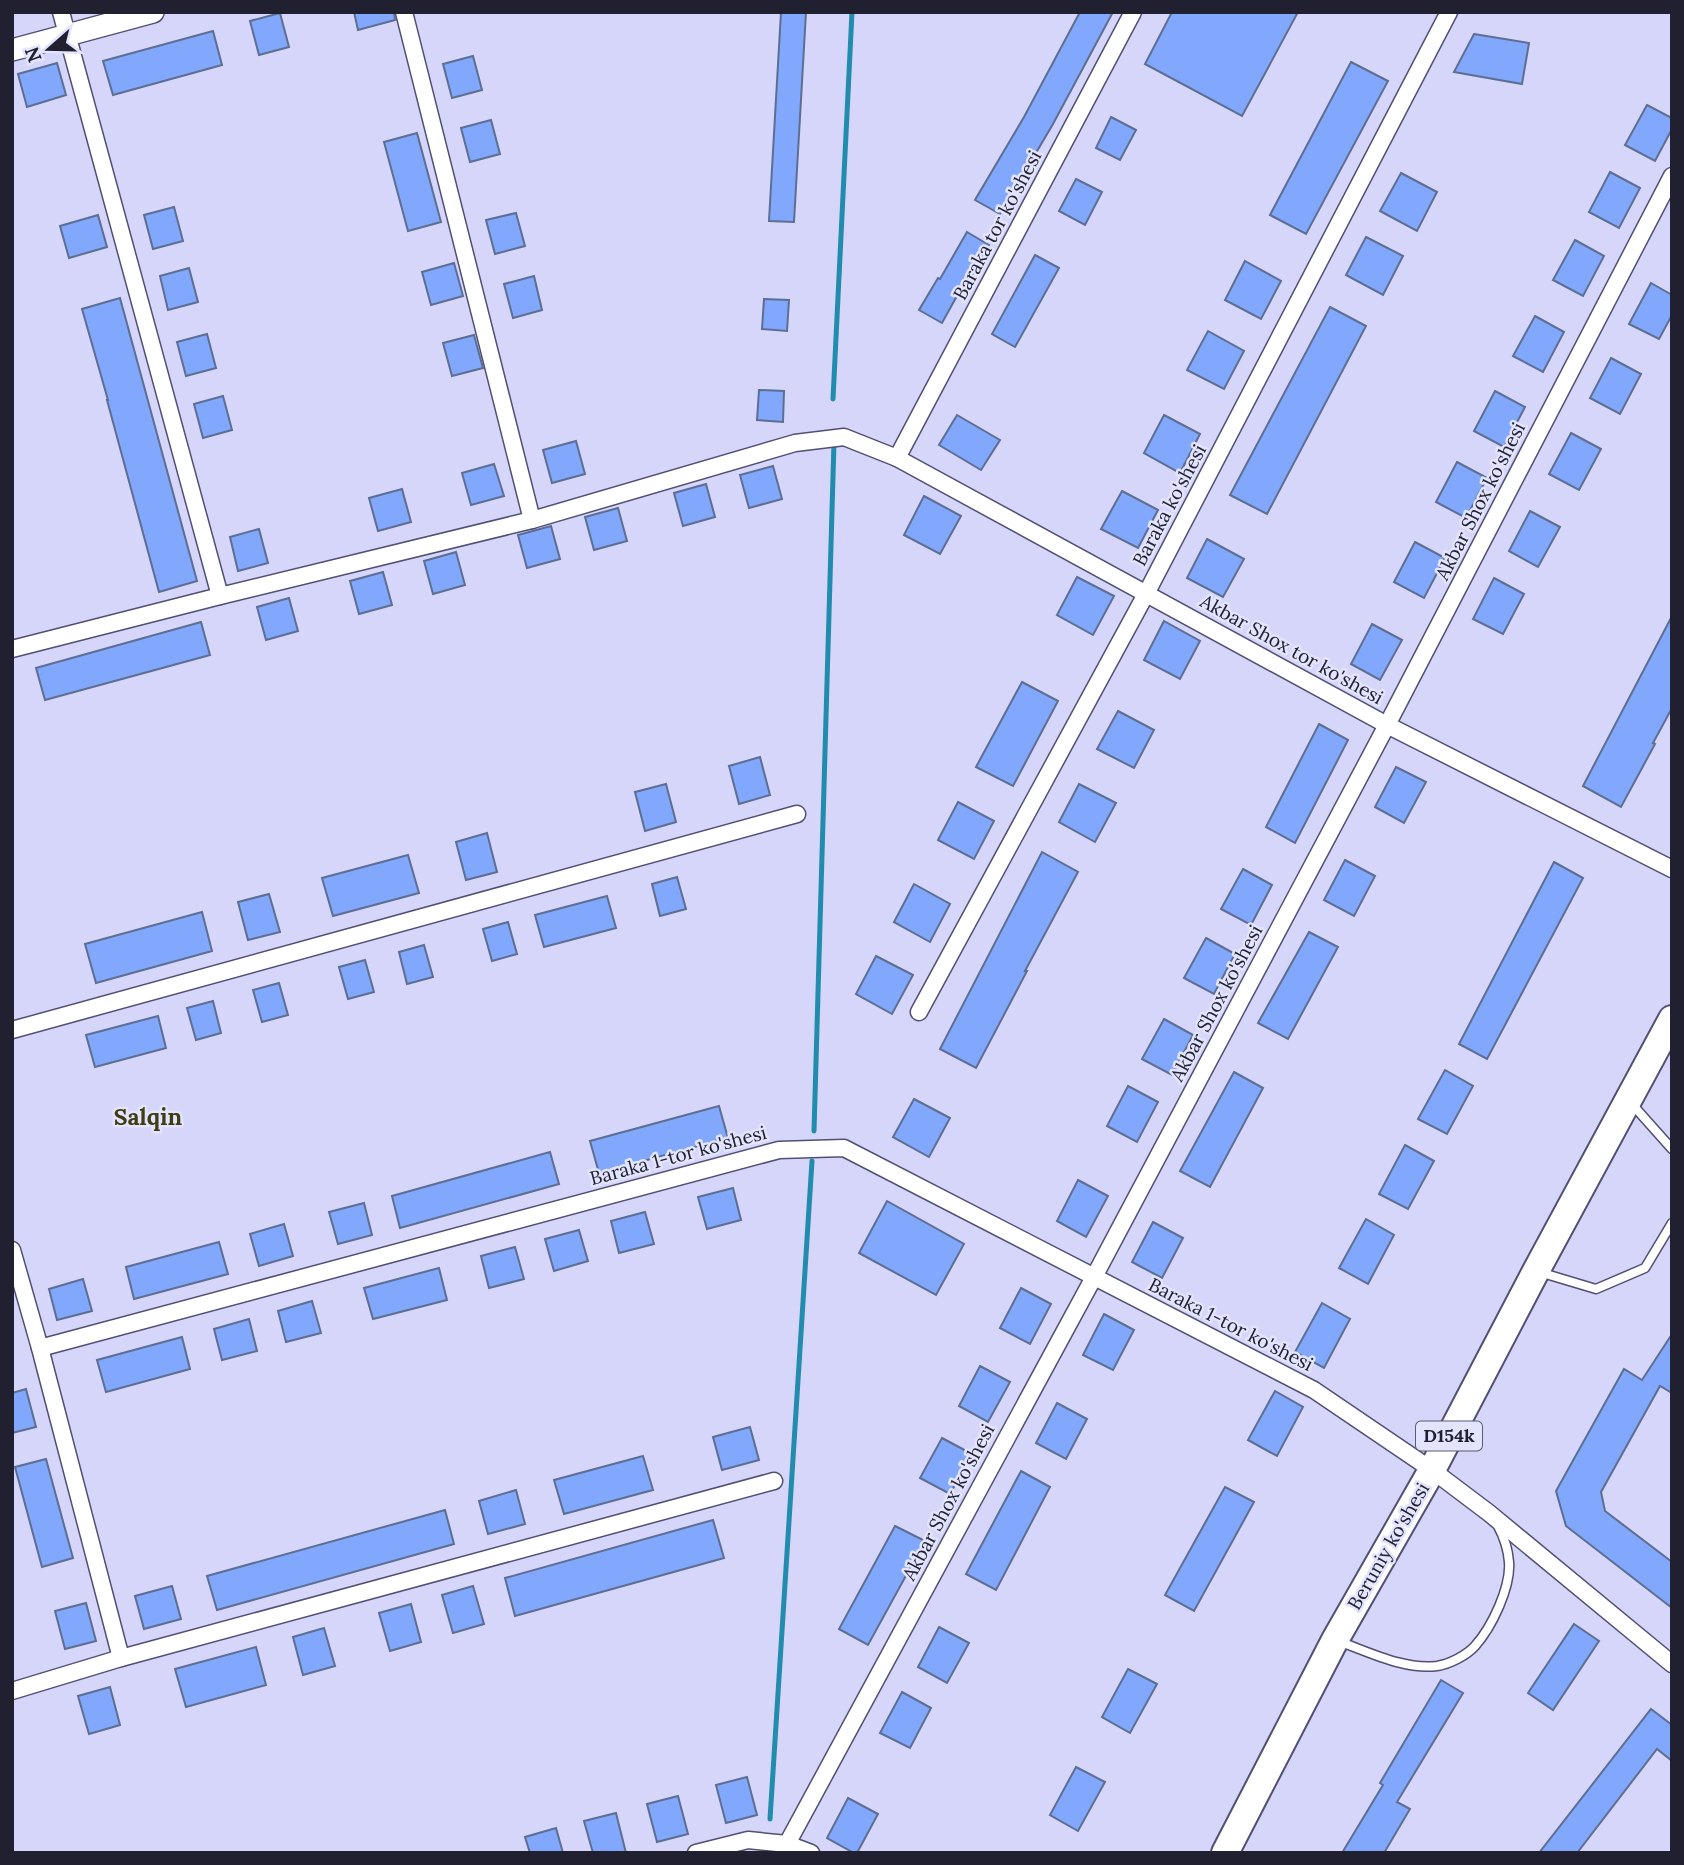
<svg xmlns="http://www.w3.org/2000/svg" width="1684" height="1865" font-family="Lora,serif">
<rect width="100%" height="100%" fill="#d5d6f9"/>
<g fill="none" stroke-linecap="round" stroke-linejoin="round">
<g stroke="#218cad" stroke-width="5">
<path d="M833,399L852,12"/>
<path d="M814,1131L834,442"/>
<path d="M770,1819L812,1161"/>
</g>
</g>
<g fill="#81a8fc" stroke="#5d6e92" stroke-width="2">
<path d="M354,12H394L395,20L358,30Z"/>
<path d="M781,12H806L794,222L769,221Z"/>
<path d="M1080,12H1113L1053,124L1000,214L975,200L1024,117Z"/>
<path d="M1172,12H1298L1242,116L1145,64Z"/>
<path d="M280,13L289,47L259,55L250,21Z"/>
<path d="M213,31L222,65L113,95L103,61Z"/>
<path d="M1474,34L1529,43L1522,84L1454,72Z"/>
<path d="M473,56L482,90L452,98L443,64Z"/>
<path d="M1351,62L1388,81L1306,234L1270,215Z"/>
<path d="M57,63L66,95L27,107L18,74Z"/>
<path d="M1647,105L1672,118V129L1655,161L1625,145Z"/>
<path d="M1111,117L1136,130L1120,160L1096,148Z"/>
<path d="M491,120L500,154L470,162L461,128Z"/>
<path d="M417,133L441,222L408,231L384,142Z"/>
<path d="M1610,172L1640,188L1619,228L1589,212Z"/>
<path d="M1401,173L1437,192L1417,231L1380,211Z"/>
<path d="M1076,179L1102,192L1085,225L1059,211Z"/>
<path d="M174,207L183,241L153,249L144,215Z"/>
<path d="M516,213L525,246L495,254L486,220Z"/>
<path d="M98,215L107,247L69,258L60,226Z"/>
<path d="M967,232L989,245L970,279L967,278L942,323L919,310L938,278L940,279Z"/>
<path d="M1366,237L1403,256L1383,295L1346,275Z"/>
<path d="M1575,240L1604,256L1583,296L1553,280Z"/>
<path d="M1035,255L1059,268L1015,347L992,334Z"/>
<path d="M1245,261L1281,281L1261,319L1225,300Z"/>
<path d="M454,263L463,296L431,305L422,272Z"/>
<path d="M189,268L198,302L168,310L160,276Z"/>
<path d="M534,276L542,310L513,318L504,284Z"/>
<path d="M1651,283L1672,295V315L1659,339L1629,324Z"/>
<path d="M120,298L197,581L159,592L107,400H108L82,309Z"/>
<path d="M764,299L789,300L787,331L762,329Z"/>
<path d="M1330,307L1366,326L1267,514L1230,495Z"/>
<path d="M1535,316L1564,332L1543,372L1513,356Z"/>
<path d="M1208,331L1244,351L1224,389L1187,370Z"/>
<path d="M207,334L216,368L186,376L177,342Z"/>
<path d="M474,335L483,368L452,376L443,343Z"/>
<path d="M1611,358L1641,374L1620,414L1590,398Z"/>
<path d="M759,390L784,391L783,422L757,420Z"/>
<path d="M1495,391L1525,407L1504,447L1474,431Z"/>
<path d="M223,396L232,430L203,438L194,404Z"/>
<path d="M957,415L1000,440L981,470L939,445Z"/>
<path d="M1164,415L1200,434L1180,473L1144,453Z"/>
<path d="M1571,433L1601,449L1579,490L1549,474Z"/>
<path d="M576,441L585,474L552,483L543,450Z"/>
<path d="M1457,462L1487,478L1466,518L1436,502Z"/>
<path d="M494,464L504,496L471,505L462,473Z"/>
<path d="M773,466L782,499L749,508L740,475Z"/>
<path d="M706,484L715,517L683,526L674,493Z"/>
<path d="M402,489L411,522L378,531L369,498Z"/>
<path d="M1122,491L1158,510L1138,548L1101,529Z"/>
<path d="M924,496L961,516L940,554L904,535Z"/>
<path d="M618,508L627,541L594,550L585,517Z"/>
<path d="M1530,511L1560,527L1538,567L1509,551Z"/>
<path d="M551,526L560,559L527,568L518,535Z"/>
<path d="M259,529L268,563L238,571L230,537Z"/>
<path d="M1207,539L1244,559L1223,597L1187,578Z"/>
<path d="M1415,542L1445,558L1424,598L1394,582Z"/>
<path d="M456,552L465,585L433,594L424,561Z"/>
<path d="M383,572L392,605L359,614L350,581Z"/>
<path d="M1077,577L1114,596L1093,635L1057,615Z"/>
<path d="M1494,578L1524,594L1503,634L1473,619Z"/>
<path d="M289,598L298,631L266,640L257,607Z"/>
<path d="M1672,616V708L1653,743L1655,744L1621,807L1583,786Z"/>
<path d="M1164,621L1200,641L1180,679L1144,660Z"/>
<path d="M201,622L210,655L45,700L36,668Z"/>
<path d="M1372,624L1402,640L1380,680L1351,664Z"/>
<path d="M1022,682L1058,701L1013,786L976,767Z"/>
<path d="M1118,711L1154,730L1134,768L1097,749Z"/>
<path d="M1319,724L1348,740L1295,843L1266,827Z"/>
<path d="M760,757L770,795L739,804L729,766Z"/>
<path d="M1396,767L1426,782L1404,823L1375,807Z"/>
<path d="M666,784L676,822L645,831L635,792Z"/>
<path d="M1079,784L1116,803L1095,842L1059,822Z"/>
<path d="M958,802L994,821L974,859L938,840Z"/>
<path d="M487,833L497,872L466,880L456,842Z"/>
<path d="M1042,852L1078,872L1025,971H1027L976,1068L940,1049Z"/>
<path d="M408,855L419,893L333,916L322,878Z"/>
<path d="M1345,860L1375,876L1354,916L1324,900Z"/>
<path d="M1554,862L1583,878L1487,1059L1459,1044Z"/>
<path d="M1243,869L1272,885L1251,925L1221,909Z"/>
<path d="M677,877L686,909L660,916L652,884Z"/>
<path d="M914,884L950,904L930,942L894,922Z"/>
<path d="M269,894L280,932L248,940L238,902Z"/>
<path d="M607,896L616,928L544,947L535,915Z"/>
<path d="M202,912L212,951L96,983L85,944Z"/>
<path d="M508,922L517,954L492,961L483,929Z"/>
<path d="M1309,932L1338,947L1288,1039L1258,1023Z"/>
<path d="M1206,938L1235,954L1214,994L1184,978Z"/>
<path d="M424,945L433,977L407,984L399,952Z"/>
<path d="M876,956L913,975L892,1014L856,994Z"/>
<path d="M365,960L374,992L348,999L339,967Z"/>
<path d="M279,983L288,1015L262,1022L253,990Z"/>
<path d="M213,1001L221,1033L196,1040L187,1008Z"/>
<path d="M158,1016L166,1048L95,1067L86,1035Z"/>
<path d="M1164,1019L1193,1035L1172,1075L1142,1059Z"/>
<path d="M1445,1070L1473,1086L1447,1134L1418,1119Z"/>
<path d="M1234,1072L1263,1088L1210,1187L1180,1171Z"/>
<path d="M1128,1086L1158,1102L1137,1142L1107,1126Z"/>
<path d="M914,1099L950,1118L929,1157L893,1137Z"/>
<path d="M719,1106L728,1138L599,1173L590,1141Z"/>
<path d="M1405,1145L1434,1161L1408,1209L1379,1194Z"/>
<path d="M550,1152L559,1184L400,1228L392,1196Z"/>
<path d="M1078,1180L1108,1196L1086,1237L1057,1221Z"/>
<path d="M733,1188L741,1220L707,1229L698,1197Z"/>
<path d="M887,1201L964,1244L936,1295L859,1253Z"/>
<path d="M364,1203L372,1235L338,1244L329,1212Z"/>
<path d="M645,1212L654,1244L619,1253L611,1221Z"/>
<path d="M1366,1219L1394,1235L1368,1284L1339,1268Z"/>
<path d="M1153,1222L1183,1238L1162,1278L1132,1262Z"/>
<path d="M284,1224L293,1256L259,1266L250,1234Z"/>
<path d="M579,1230L588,1261L554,1271L545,1239Z"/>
<path d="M219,1242L228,1274L134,1299L126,1267Z"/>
<path d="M515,1247L524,1279L489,1288L481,1256Z"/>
<path d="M439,1268L447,1300L373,1319L364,1288Z"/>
<path d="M83,1279L92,1311L57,1320L49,1289Z"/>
<path d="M1021,1288L1051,1304L1030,1344L1000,1328Z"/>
<path d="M312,1301L321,1333L286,1342L278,1311Z"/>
<path d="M1322,1303L1350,1319L1324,1368L1295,1352Z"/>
<path d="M1104,1314L1134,1330L1113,1370L1083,1355Z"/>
<path d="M249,1319L257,1351L222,1360L214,1329Z"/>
<path d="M1672,1334V1393L1660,1386L1601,1492L1605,1511L1672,1562V1608L1566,1526L1556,1491L1624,1369L1642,1380Z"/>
<path d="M182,1337L190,1369L106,1392L97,1360Z"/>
<path d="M980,1366L1010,1382L988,1422L959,1406Z"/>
<path d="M26,1389L36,1427L12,1433V1393Z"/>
<path d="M1275,1391L1303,1407L1277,1456L1248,1440Z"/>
<path d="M1057,1403L1087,1419L1066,1459L1036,1443Z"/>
<path d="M750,1427L759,1460L722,1470L713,1437Z"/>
<path d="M942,1438L972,1454L950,1494L920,1478Z"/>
<path d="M643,1456L653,1490L564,1514L554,1480Z"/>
<path d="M46,1459L73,1558L42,1567L15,1467Z"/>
<path d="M1021,1471L1050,1487L996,1590L966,1574Z"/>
<path d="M1225,1487L1254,1502L1194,1611L1165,1595Z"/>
<path d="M516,1490L525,1524L488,1534L479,1501Z"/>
<path d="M445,1510L454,1544L217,1610L207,1576Z"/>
<path d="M713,1520L724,1558L515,1616L505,1578Z"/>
<path d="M895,1526L925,1541L868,1645L839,1629Z"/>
<path d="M172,1586L181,1619L144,1629L135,1596Z"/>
<path d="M473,1586L484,1624L453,1633L442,1595Z"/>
<path d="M86,1603L96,1641L65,1649L55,1611Z"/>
<path d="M411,1604L421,1642L390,1651L379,1613Z"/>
<path d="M1574,1624L1599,1641L1553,1710L1528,1693Z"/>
<path d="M939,1627L969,1643L947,1683L918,1667Z"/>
<path d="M324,1628L335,1666L303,1675L293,1637Z"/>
<path d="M256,1647L266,1685L186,1707L175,1669Z"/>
<path d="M1128,1669L1157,1684L1130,1733L1102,1717Z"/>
<path d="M1441,1680L1463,1693L1397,1802L1410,1809L1384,1853H1342L1383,1785L1380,1783Z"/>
<path d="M110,1687L120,1725L89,1734L78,1696Z"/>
<path d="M902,1692L931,1708L910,1748L880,1733Z"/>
<path d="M1651,1709L1672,1725V1761L1657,1749L1577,1853H1539Z"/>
<path d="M1076,1767L1105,1782L1078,1831L1050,1815Z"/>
<path d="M747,1777L757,1815L726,1823L716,1785Z"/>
<path d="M678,1796L688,1834L657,1842L647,1804Z"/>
<path d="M848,1798L878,1814L857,1853H854L827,1838Z"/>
<path d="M616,1813L626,1853H593L584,1821Z"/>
<path d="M556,1828L563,1853H530L525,1837Z"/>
</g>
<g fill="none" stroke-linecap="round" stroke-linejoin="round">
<defs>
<g id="service">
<path d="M1631,1103L1672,1149"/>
<path d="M1539,1272L1596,1289L1645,1268L1672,1223"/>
<path d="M1338,1641C1369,1652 1404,1670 1437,1666C1450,1664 1467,1655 1475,1646C1492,1627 1511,1587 1509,1562C1508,1549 1504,1537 1498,1526"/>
</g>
<g id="minor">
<path d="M61,12L220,596"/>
<path d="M404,12L532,520"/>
<path d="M897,458L1133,12"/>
<path d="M12,649L220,596L532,520L795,443L844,437L897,458L1387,725L1672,869"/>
<path d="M919,1012L1146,594L1449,12"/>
<path d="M12,1030L797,814"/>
<path d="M12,1250L40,1348L121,1658"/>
<path d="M40,1348L779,1150L844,1148L1314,1390L1432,1470L1489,1513L1672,1664"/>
<path d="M12,1691L121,1658L774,1481"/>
<path d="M787,1844L1094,1277L1387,725L1672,176"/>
<path d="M696,1853L748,1840L787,1844L811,1853"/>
</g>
<path id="tertiary" d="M12,50L153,12"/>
<path id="primary" d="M1225,1853L1335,1640L1432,1470L1536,1271L1672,1019"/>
</defs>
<use href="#service" stroke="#504f74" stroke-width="11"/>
<use href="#minor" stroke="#504f74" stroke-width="19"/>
<use href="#tertiary" stroke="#504f74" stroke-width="24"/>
<use href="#primary" stroke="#504f74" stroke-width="30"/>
<use href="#service" stroke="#fff" stroke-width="8"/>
<use href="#minor" stroke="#fff" stroke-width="16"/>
<use href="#tertiary" stroke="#fff" stroke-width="21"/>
<use href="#primary" stroke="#fff" stroke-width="26"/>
</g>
<g text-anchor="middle" stroke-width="5" stroke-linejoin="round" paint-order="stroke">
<rect fill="#e3e4fe" stroke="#5a5b6e" stroke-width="2" x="1416" y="1421.5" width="66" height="29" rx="5"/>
<g font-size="18" font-weight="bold" fill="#202030">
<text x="1449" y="1442">D154k</text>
</g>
<g font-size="19" fill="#202030" stroke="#e3e4fe">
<text transform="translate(997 225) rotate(-62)" y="7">Baraka tor ko'shesi</text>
<text transform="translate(1480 501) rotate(-63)" y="7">Akbar Shox ko'shesi</text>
<text transform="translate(1169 505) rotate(-62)" y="7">Baraka ko'shesi</text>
<text transform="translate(1292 649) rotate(29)" y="7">Akbar Shox tor ko'shesi</text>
<text transform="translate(1216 1003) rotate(-62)" y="7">Akbar Shox ko'shesi</text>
<text transform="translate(678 1155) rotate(-15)" y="7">Baraka 1-tor ko'shesi</text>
<text transform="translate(1231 1324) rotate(27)" y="7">Baraka 1-tor ko'shesi</text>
<text transform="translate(948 1502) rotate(-62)" y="7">Akbar Shox ko'shesi</text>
<text transform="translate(1388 1546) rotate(-60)" y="7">Beruniy ko'shesi</text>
</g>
<g font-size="23" font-weight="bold" fill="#403d13" stroke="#e3e4fe">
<text x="148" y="1125">Salqin</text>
</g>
</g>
<rect width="1684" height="1865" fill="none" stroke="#202030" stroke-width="28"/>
<g transform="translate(49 49) rotate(250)" stroke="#e3e4fe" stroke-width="5" paint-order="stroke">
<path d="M0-5L12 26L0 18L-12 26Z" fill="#202030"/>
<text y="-10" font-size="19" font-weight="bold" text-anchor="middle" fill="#202030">N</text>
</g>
</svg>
